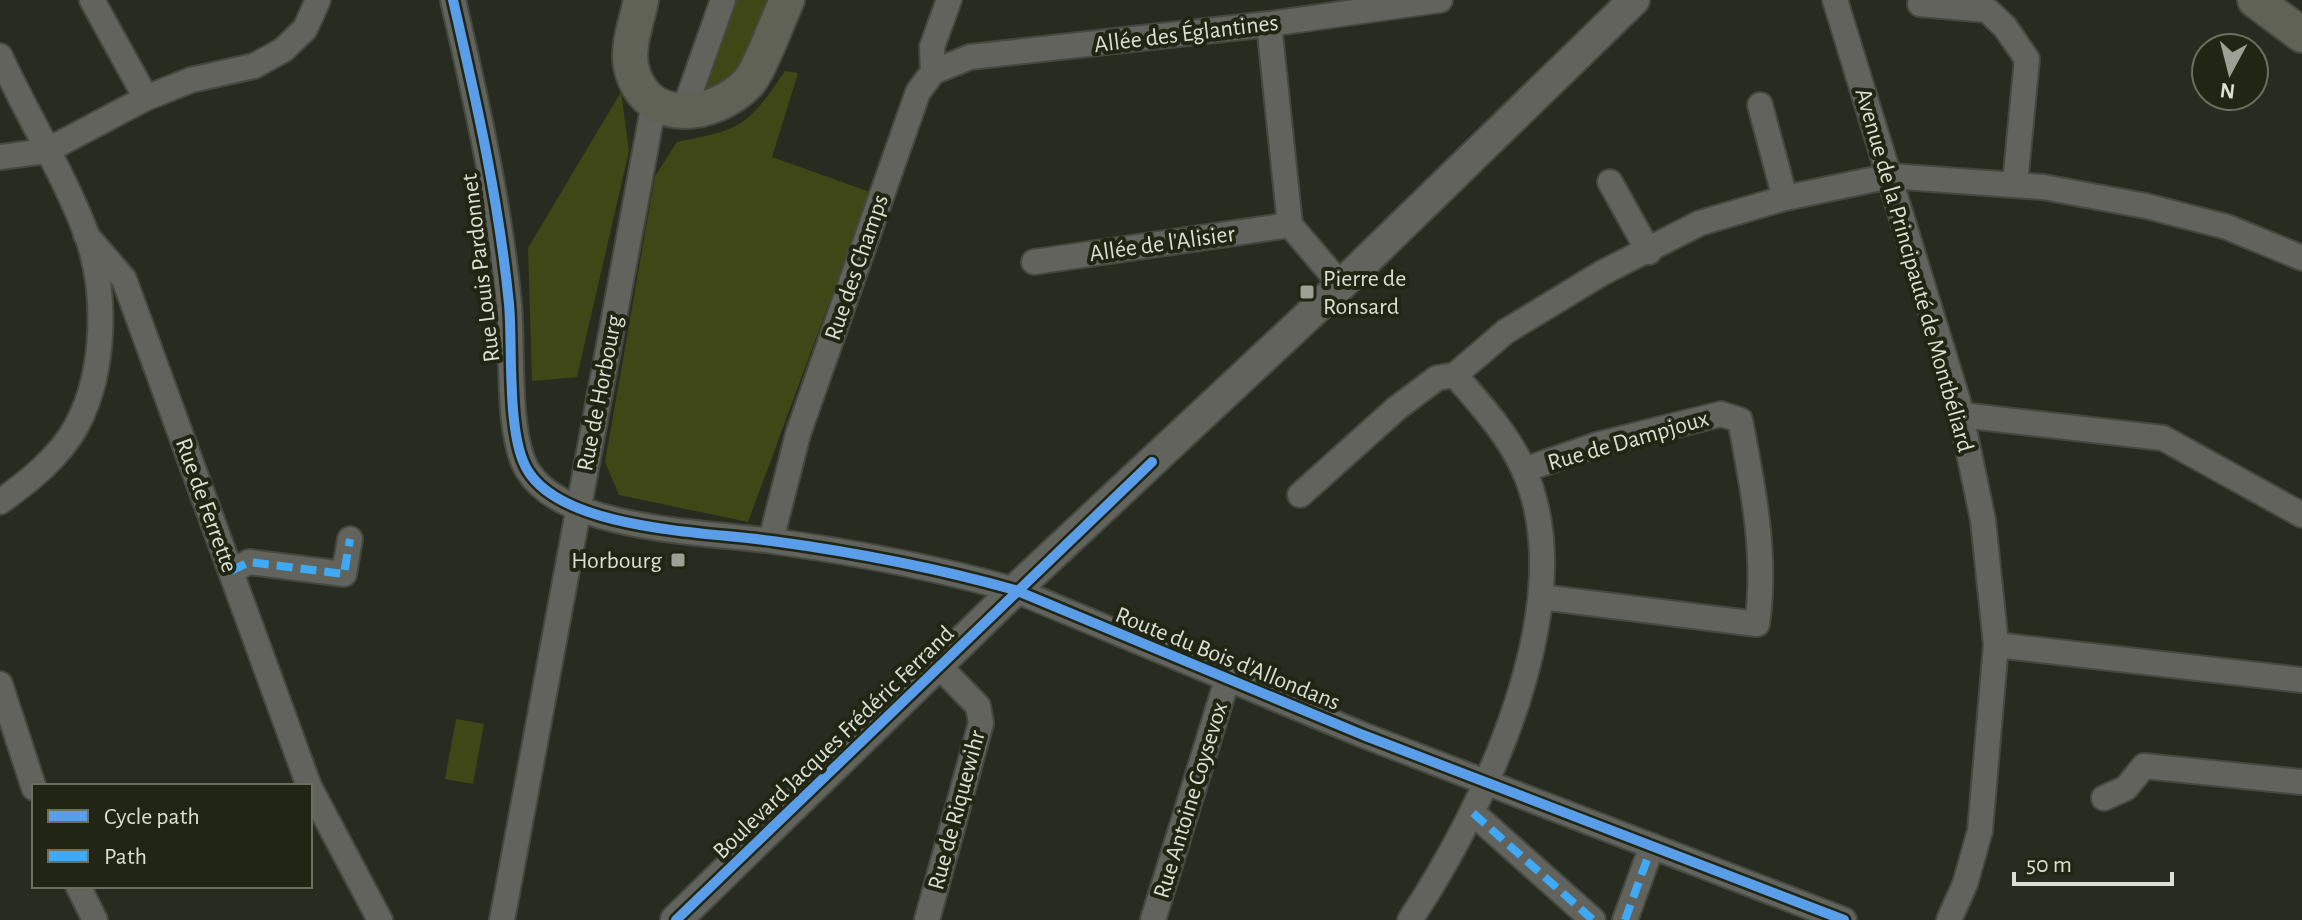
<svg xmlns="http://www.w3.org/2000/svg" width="2302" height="920" font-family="'Alegreya Sans',sans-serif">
<rect width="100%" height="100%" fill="#282b20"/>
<g fill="#3f4716">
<path d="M734,0H772L736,73L699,97Z"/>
<path d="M785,71L798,73L772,157L870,192L748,522L619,495L605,462L655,176L677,142C743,129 747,127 785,71Z"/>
<path d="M621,92L629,151L577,377L532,381L528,248Z"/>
<path d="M456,719L484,724L473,784L445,779Z"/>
</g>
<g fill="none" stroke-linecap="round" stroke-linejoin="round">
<defs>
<g id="minor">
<path d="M92,0L146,98"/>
<path d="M453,0C476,100 499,201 509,304C513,346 506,437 528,471C565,531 710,532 772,541C853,552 937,568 1015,590L1363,735L1844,920"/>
<path d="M1835,0L1958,401L1983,520L1996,645L1980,831L1965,884L1949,920"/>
<path d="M1920,4L1987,10L2005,27L2027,59L2015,184"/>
<path d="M1269,24L1290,225L1341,285"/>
<path d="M0,56C27,115 63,172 86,233C107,290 106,370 77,425C60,457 29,481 0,502"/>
<path d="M933,72L970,57L1269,24L1440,0"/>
<path d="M1760,105L1785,198"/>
<path d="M683,113L723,0"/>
<path d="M0,157L46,151L146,98L191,80L254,66L283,50L305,29L318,0"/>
<path d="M1610,182L1649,252"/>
<path d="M86,235L124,279L309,786"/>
<path d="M1034,262L1290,225"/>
<path d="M1961,415L2163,438L2302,515"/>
<path d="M1524,470L1596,445L1721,414L1740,420C1753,487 1767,557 1757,624L1541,597"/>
<path d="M1300,495L1397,408L1437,378L1455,375"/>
<path d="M771,540L798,434L918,92L933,72L932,47L949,0"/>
<path d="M231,571L249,562L344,574L350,539"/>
<path d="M1996,645L2302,680"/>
<path d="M0,684L34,788"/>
<path d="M310,788L380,920"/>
<path d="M2104,798L2126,788L2144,766L2302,782"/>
<path d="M1473,813L1593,920"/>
<path d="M78,886L95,920"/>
<path d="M502,920L654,103"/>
<path d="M927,920L981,723L978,706L940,667"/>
<path d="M1153,920L1227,680"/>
<path d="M1410,920C1484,809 1584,601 1523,468C1507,433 1480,404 1455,375L1505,332L1602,273L1700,223L1785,198L1890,176L2043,187L2146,206L2227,227L2302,258"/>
<path d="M1625,920L1652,846"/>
</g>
<path id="tertiary" d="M676,920L1015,590L1341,285L1634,0"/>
<g id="secondary">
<path d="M641,0C637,21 627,45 631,66C644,127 713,119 748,83C760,70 778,19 787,0"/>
<path d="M2255,0L2302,35"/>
</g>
</defs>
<use href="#minor" stroke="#45483f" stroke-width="28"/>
<use href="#tertiary" stroke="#45483f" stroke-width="34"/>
<use href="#secondary" stroke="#45483f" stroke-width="38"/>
<use href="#minor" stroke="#61635c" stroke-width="24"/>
<use href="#tertiary" stroke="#61635c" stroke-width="30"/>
<use href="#secondary" stroke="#606256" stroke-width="34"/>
<g stroke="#3fa9f5" stroke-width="8" stroke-dasharray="16 8" stroke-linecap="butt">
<path d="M231,571L249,562L344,574L350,539"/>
<path d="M1473,813L1593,920"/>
<path d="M1625,920L1652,846"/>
</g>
<defs>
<g id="cycleway">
<path d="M453,0C476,100 499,201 509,304C513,346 506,437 528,471C565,531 710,532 772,541C853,552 937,568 1015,590L1363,735L1844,920"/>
<path d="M676,920L1152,462"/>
</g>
</defs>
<use href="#cycleway" stroke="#212513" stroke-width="15"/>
<use href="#cycleway" stroke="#5a9eea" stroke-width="10"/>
</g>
<g fill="#9da094" stroke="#212513" stroke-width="3">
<rect x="1299" y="284" width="16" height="16" rx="4"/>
<rect x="670" y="552" width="16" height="16" rx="4"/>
</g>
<g text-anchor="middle" stroke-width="8" stroke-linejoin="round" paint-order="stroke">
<g font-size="24" fill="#dcdfd3" stroke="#212513">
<text transform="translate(1186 33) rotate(-7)" y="8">Allée des Églantines</text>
<text transform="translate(1162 243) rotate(-8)" y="8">Allée de l'Alisier</text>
<text transform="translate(856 267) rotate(-71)" y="8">Rue des Champs</text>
<text transform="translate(480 268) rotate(-97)" y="8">Rue Louis Pardonnet</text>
<text transform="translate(1915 270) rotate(74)" y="8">Avenue de la Principauté de Montbéliard</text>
<text transform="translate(599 393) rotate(-79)" y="8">Rue de Horbourg</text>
<text transform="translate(1628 440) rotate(-16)" y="8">Rue de Dampjoux</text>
<text transform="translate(207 505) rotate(70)" y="8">Rue de Ferrette</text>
<text transform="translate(1228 658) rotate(22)" y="8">Route du Bois d'Allondans</text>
<text transform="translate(833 742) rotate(-44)" y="8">Boulevard Jacques Frédéric Ferrand</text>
<text transform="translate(1190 800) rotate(-73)" y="8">Rue Antoine Coysevox</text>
<text transform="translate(956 810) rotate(-75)" y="8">Rue de Riquewihr</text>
</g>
<g font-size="24" fill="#dcdfd3" stroke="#212513" text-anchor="start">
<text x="1323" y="286">Pierre de<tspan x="1323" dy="28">Ronsard</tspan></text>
<text x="662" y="568" text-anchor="end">Horbourg</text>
</g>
</g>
<rect x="32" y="784" width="280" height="104" fill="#212513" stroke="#6c6f60" stroke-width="2"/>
<rect x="48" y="810" width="40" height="12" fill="#5a9eea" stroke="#6c6f60" stroke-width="2"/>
<text x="104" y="824" font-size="24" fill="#dcdfd3">Cycle path</text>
<rect x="48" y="850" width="40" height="12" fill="#3fa9f5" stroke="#6c6f60" stroke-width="2"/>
<text x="104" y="864" font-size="24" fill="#dcdfd3">Path</text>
<g transform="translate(2230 72) rotate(187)"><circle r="38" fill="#212513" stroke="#6c6f60" stroke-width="2"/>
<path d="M0-6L14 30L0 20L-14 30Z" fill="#9da094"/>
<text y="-12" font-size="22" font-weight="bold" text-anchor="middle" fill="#dcdfd3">N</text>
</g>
<path d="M2014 872v12h158v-12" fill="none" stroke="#dcdfd3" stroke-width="4"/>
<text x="2026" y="872" font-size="24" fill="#dcdfd3" stroke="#212513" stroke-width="6" paint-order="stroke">50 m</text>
</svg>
